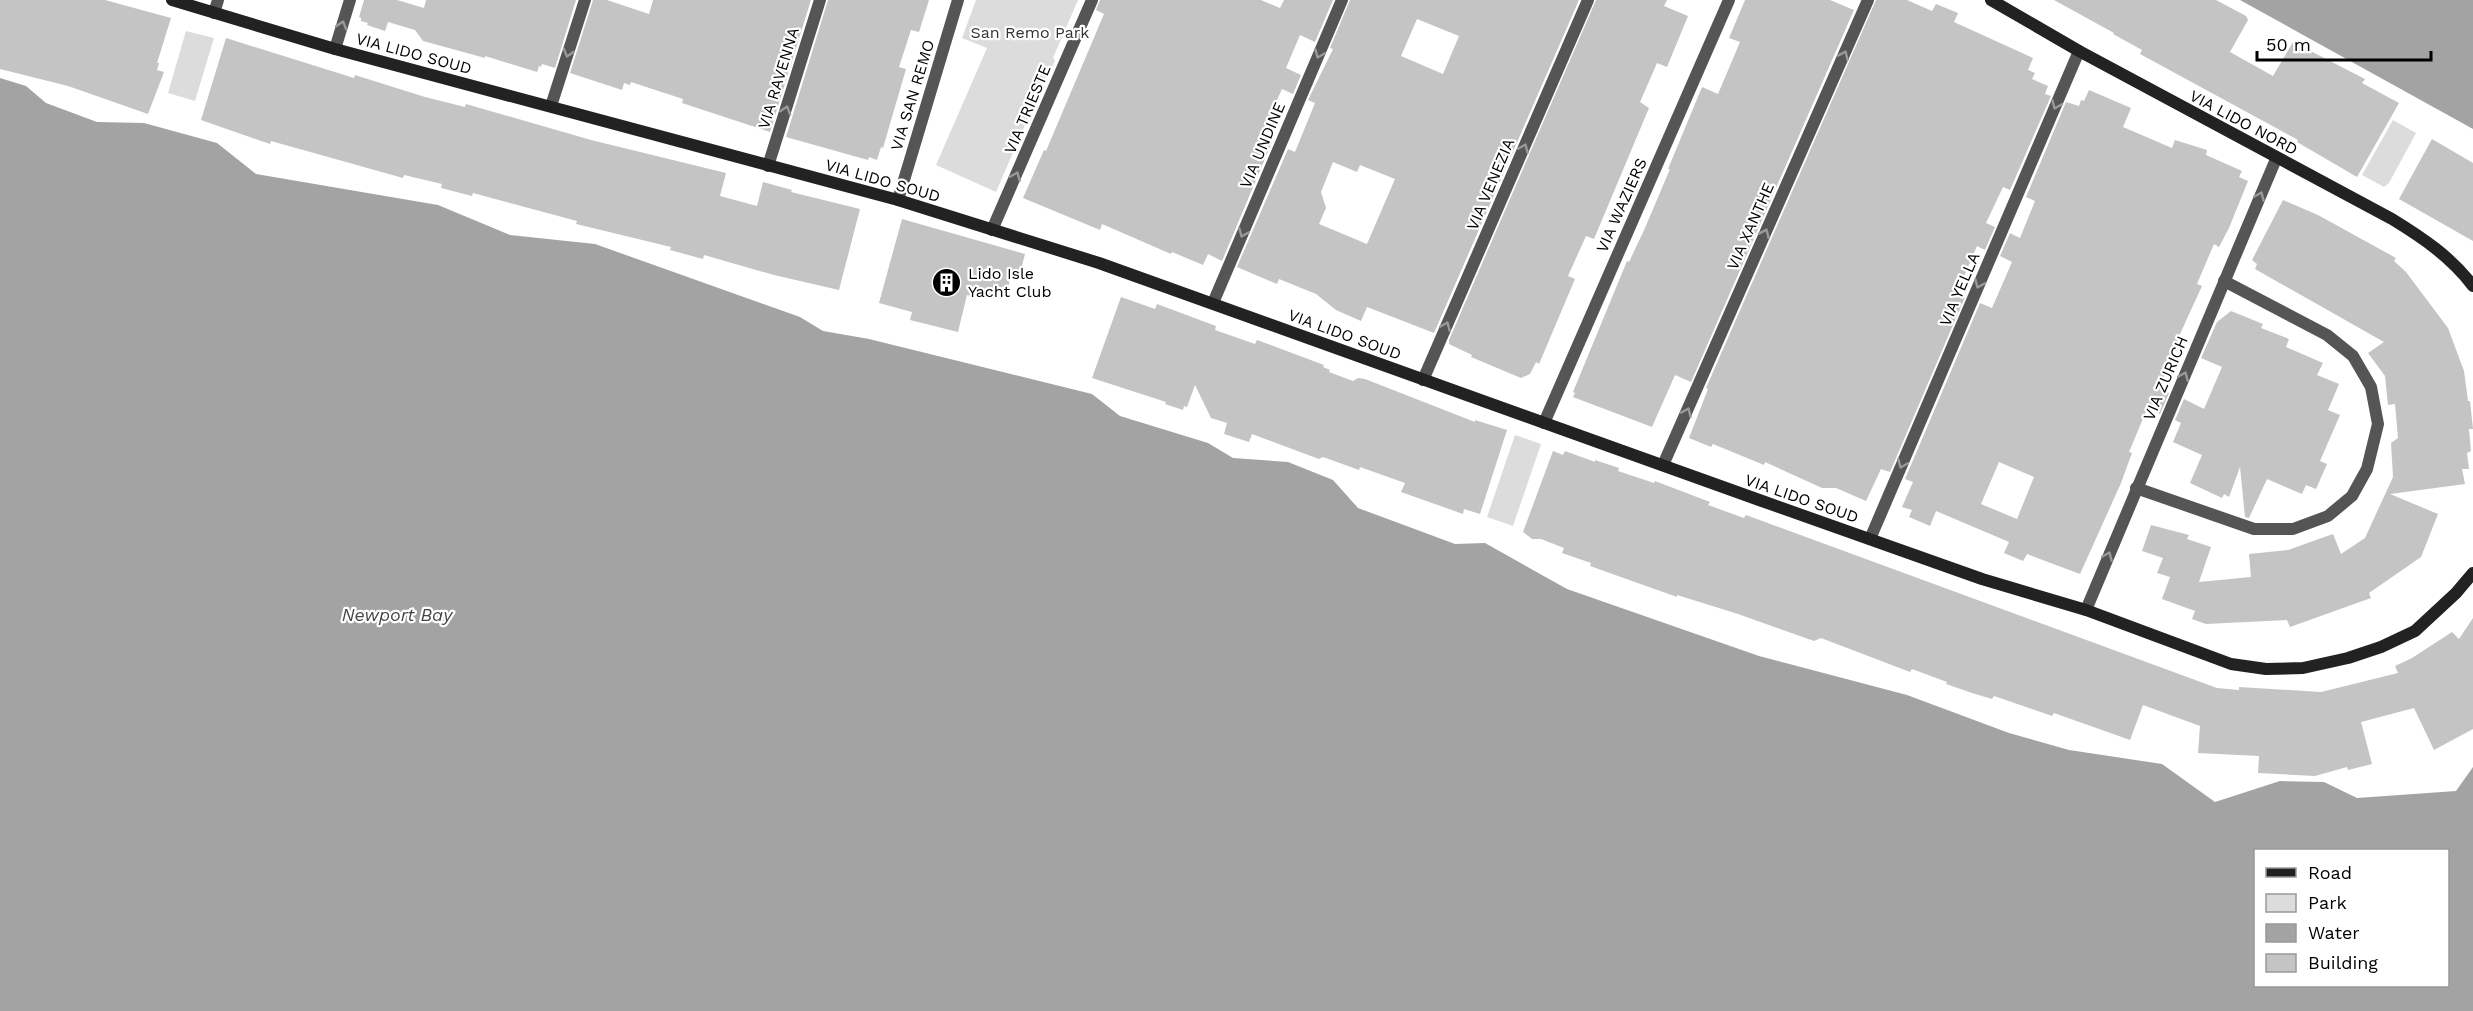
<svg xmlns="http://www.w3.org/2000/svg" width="2473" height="1011" font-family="'Work Sans',sans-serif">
<rect width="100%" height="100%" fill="#fff"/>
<g fill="#dcdcdc">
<path d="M976,0H1078L1053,58L1055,60L1049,75L1047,74L996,192L936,165L987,48L962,38Z"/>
<path d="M186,31L214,38L195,101L168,93Z"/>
<path d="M2393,120L2416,133L2389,183L2384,187L2362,175Z"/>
<path d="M1515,435L1541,444L1513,526L1487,517Z"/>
</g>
<g fill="#a3a3a3" fill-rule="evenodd">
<path d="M2240,0H2473V129Z"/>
<path d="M0,78L26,86L46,103L97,122L144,123L217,143L256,174L438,205L510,235L595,244L800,317L823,331L869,339L1092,394L1120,416L1208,443L1233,458L1288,462L1333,480L1358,508L1455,544L1485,543L1567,589L1759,656L1907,695L2009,733L2069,750L2162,764L2215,802L2280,781L2324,782L2357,798L2456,791L2473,767V1011H0ZM2448,850V986H2256V850Z"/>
</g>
<g fill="#c4c4c4" fill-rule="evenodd">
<path d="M0,0H105L171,18L157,63H159L157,70L164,72L148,114L68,86L0,69Z"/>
<path d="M364,0H397L424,8L426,0H576L555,68L542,64L541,67L539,66L537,72L485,56V58L423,41L415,30L388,22L385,31L367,25L368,23L361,21V18L359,17Z"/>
<path d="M593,0H607L649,14L653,0H811L770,132L682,103L683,99L631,82L630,85L624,83L622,90L570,73Z"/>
<path d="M828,0H929L919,32L911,30L899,67L906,69L883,148L881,147L877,160L869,157L868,160L786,137Z"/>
<path d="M1100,0H1261L1280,8L1284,0H1333L1315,42L1300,35L1286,68L1301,75L1293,94L1282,89L1260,137L1272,142L1222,261L1208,254L1203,265L1172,252L1171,254L1102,224L1100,230L1023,198L1044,150L1046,151L1104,14L1096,10Z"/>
<path d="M1350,0H1579L1434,333L1367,307L1361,321L1336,310L1316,294L1279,279L1277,284L1237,267L1288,149L1295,152L1315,103L1308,100L1333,49L1330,48ZM1417,19L1459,36L1443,74L1401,56ZM1333,162L1357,172L1360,165L1395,179L1367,244L1319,224L1326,208L1321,192Z"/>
<path d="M1596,0H1667L1664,6L1688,16L1667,67L1657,63L1640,102L1649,108L1594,239L1586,236L1568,276L1575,279L1539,364L1536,362L1530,374L1521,378L1471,357L1472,355L1449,344V340Z"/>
<path d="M1745,0H1830L1854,10L1691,382L1675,375L1652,427L1573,397L1575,393L1573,392L1627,261L1629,262L1645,228L1670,169H1668L1702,87L1718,94L1740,42L1729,38Z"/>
<path d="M1876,0H1907L1932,11L1936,4L1958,13L1954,22L2033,58L2028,70L2035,73L2032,79L2048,86L2045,94L2051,96L2010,190L2003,187L1986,223L1995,227L1985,250L1977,246L1957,293L1965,297L1890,472L1881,469L1866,501L1836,488H1822L1765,462L1764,465L1713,444L1711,447L1689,438L1708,389L1706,388Z"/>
<path d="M2054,0H2216L2246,16L2248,20L2230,52L2273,76L2293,42L2365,79L2362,83L2399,103L2357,177L2297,142L2298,140L2140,54L2142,50L2113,34L2114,33Z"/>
<path d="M226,38L354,78L355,75L425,97L465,107L466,104L591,140L726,173L720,196L757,206L763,182L792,190L791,192L860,209L839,290L774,275L704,255L703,259L670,250L671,247L576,224L577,221L473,193L472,196L441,188L442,184L404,175L403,178L271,141L270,144L201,120Z"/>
<path d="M2089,90L2131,108L2123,127L2172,148L2175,140L2207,150L2206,155L2242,171L2239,177L2248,181L2229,228L2219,247L2214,244L2197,284L2202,286L2169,358L2172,359L2161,384H2163L2161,389L2169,393L2160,414L2147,409L2129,452L2132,453L2121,483L2080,574L2027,554L2023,561L2004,553L2009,542L1936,511L1930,526L1909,517L1912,510L1902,507L1913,482L1905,479L1980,303L1992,308L2012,262L2000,256L2010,233L2020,238L2035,201L2026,197L2066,102L2079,106L2081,100L2084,101ZM1999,462L2034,477L2017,519L1981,504Z"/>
<path d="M2432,139L2473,163V241L2399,199Z"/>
<path d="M2283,200L2318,215L2396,258L2394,261L2406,272L2448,328L2464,371L2468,401H2470L2473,429H2469L2471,451L2467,453L2469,469H2462L2465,484L2390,494L2438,514L2421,557L2369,593L2371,598L2290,627L2287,620L2206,624L2192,619L2195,611L2162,599L2170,577L2157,573L2163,558L2142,551L2151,525L2189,535L2187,539L2211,547L2199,582L2251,577L2249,554L2288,550L2333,534L2341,554L2365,538L2393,477L2391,443L2398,438L2395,404L2388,405L2385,376L2368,353L2384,342L2255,269L2257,264L2252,260Z"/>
<path d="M902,219L1025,254L1020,273L1012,271L1006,296L997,294L996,297L972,291L971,296L967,295L958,332L910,320L912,312L879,303Z"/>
<path d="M1121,297L1155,309L1157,304L1216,326L1215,330L1255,344L1257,340L1324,365L1323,367L1330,370L1329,372L1353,381L1358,378L1365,379L1475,422V420L1507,430L1480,514L1464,509L1463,514L1401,492L1405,483L1360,467L1359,470L1323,457L1319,459L1252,434L1249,442L1224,434L1227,423L1211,418L1195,385L1187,407L1184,406L1183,410L1165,404L1166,402L1092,378Z"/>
<path d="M2231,311L2263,324L2261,328L2289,339L2286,347L2323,363L2317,375L2339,384L2328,410L2340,415L2320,461L2327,464L2316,489L2306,485L2302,494L2267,479L2249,518L2245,517L2240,467L2229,497L2224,494L2222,498L2190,483L2202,455L2173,442L2181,423L2175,420L2184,399L2204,409L2222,367L2201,358L2217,322Z"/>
<path d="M1553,451L1563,455L1565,451L1595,462V460L1619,468L1618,471L1654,483L1655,481L1710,502L1708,505L1744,518L1746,515L2217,688L2239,690V687L2321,692L2398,673L2395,666L2412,658L2452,632L2459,639L2473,618V729L2434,750L2414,708L2361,722L2372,764L2348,770L2347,767L2315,776L2258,773L2259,756L2198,753L2200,726L2143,705L2130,740L2054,713L2052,716L1994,696L1992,699L1972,693L1946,684L1947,682L1912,669L1910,672L1821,638L1814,641L1738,614L1677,595V597L1590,566L1591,563L1562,553L1564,548L1541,539H1532L1523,532Z"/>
</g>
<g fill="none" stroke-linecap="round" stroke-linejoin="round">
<g stroke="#555" stroke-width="12">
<path d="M214,13L218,0"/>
<path d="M335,49L350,0"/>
<path d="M551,106L585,0"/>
<path d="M768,166L820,0"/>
<path d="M898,200L958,0"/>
<path d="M992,230L1092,0"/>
<path d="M1213,303L1342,0"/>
<path d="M1423,380L1588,0"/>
<path d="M1544,423L1729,0"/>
<path d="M1663,465L1868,0"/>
<path d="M2136,488L2254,529H2293L2328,516L2352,496L2367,469L2378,424L2371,387L2353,356L2327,335L2224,281"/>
<path d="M1870,539L2079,51"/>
<path d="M2086,610L2276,159"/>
</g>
<g stroke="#222" stroke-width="12">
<path d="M172,0L335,49L898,200L1099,263L1762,501L1982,579L2086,610L2231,664L2266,669L2303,668L2348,658L2381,647L2415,631L2456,593L2473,573"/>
<path d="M1991,0L2079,51L2392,219C2423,238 2451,257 2473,286"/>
</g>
</g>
<defs><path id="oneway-chevron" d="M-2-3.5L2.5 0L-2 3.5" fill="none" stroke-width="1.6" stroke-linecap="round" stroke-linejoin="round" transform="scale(1.5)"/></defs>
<g stroke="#999">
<use href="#oneway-chevron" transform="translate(342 25) rotate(-73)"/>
<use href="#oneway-chevron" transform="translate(568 53) rotate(107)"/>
<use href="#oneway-chevron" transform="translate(1319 54) rotate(113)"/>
<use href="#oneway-chevron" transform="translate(1844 55) rotate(-66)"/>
<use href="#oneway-chevron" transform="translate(2056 105) rotate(113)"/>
<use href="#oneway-chevron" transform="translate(786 110) rotate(-73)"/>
<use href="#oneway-chevron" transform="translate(1524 148) rotate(-67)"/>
<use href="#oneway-chevron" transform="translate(1016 176) rotate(-67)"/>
<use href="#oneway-chevron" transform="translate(2260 196) rotate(-67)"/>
<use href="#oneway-chevron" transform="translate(1243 233) rotate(113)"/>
<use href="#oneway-chevron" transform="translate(1765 233) rotate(-66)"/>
<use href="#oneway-chevron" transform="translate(1979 284) rotate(113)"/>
<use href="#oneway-chevron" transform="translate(1446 326) rotate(-67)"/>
<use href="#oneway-chevron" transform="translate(2184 376) rotate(-67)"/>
<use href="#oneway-chevron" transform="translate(1687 412) rotate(-66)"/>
<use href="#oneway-chevron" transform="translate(1902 464) rotate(113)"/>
<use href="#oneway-chevron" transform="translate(2108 556) rotate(-67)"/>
</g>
<defs>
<symbol id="building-disc" viewBox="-11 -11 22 22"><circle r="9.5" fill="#000" stroke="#fff"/><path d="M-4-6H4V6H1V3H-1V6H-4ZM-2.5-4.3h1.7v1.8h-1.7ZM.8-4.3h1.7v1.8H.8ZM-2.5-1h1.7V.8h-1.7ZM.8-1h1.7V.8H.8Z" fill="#fff"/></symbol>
</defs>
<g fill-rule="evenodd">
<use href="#building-disc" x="930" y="266" width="33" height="33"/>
</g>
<g text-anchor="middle" stroke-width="4.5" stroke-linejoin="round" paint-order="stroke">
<g font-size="16" fill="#333" stroke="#fff">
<text x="1030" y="38">San Remo Park</text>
</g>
<g font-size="16" fill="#000" stroke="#fff">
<text transform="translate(414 53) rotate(15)" y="6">VIA LIDO SOUD</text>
<text transform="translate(778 78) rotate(-73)" y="6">VIA RAVENNA</text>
<text transform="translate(912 95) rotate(-73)" y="6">VIA SAN REMO</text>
<text transform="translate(1027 109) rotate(-67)" y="6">VIA TRIESTE</text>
<text transform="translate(2244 122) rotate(28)" y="6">VIA LIDO NORD</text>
<text transform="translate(1262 145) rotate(-67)" y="6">VIA UNDINE</text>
<text transform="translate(883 180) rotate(16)" y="6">VIA LIDO SOUD</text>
<text transform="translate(1490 184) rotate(-67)" y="6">VIA VENEZIA</text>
<text transform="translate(1621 205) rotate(-66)" y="6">VIA WAZIERS</text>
<text transform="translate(1750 226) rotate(-66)" y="6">VIA XANTHE</text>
<text transform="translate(1959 289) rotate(-67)" y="6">VIA YELLA</text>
<text transform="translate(1345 334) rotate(20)" y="6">VIA LIDO SOUD</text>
<text transform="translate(2165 378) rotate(-67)" y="6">VIA ZURICH</text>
<text transform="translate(1802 498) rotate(19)" y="6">VIA LIDO SOUD</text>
</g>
<g font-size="16" fill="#000" stroke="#fff" text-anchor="start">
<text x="968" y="279">Lido Isle<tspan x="968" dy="18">Yacht Club</tspan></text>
</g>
<g font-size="18" font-style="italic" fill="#444" stroke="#fff">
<text x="397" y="621">Newport Bay</text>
</g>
</g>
<rect x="2254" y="849" width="195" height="138" fill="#ffffff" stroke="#999999" stroke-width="1.5"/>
<rect x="2266" y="868" width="30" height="9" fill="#222222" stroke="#999999" stroke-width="1.5"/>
<text x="2308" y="879" font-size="18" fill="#000000">Road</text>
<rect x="2266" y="894" width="30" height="18" fill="#dcdcdc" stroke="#999999" stroke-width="1.5"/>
<text x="2308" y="909" font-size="18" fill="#000000">Park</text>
<rect x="2266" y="924" width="30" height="18" fill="#a3a3a3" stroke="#999999" stroke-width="1.5"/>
<text x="2308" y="939" font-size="18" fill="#000000">Water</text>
<rect x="2266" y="954" width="30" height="18" fill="#c4c4c4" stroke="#999999" stroke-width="1.5"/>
<text x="2308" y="969" font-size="18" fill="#000000">Building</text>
<path d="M2257 51v9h174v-9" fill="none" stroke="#000000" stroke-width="3"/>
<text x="2266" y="51" font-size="18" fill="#000000" stroke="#ffffff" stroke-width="4.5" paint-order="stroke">50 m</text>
</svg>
